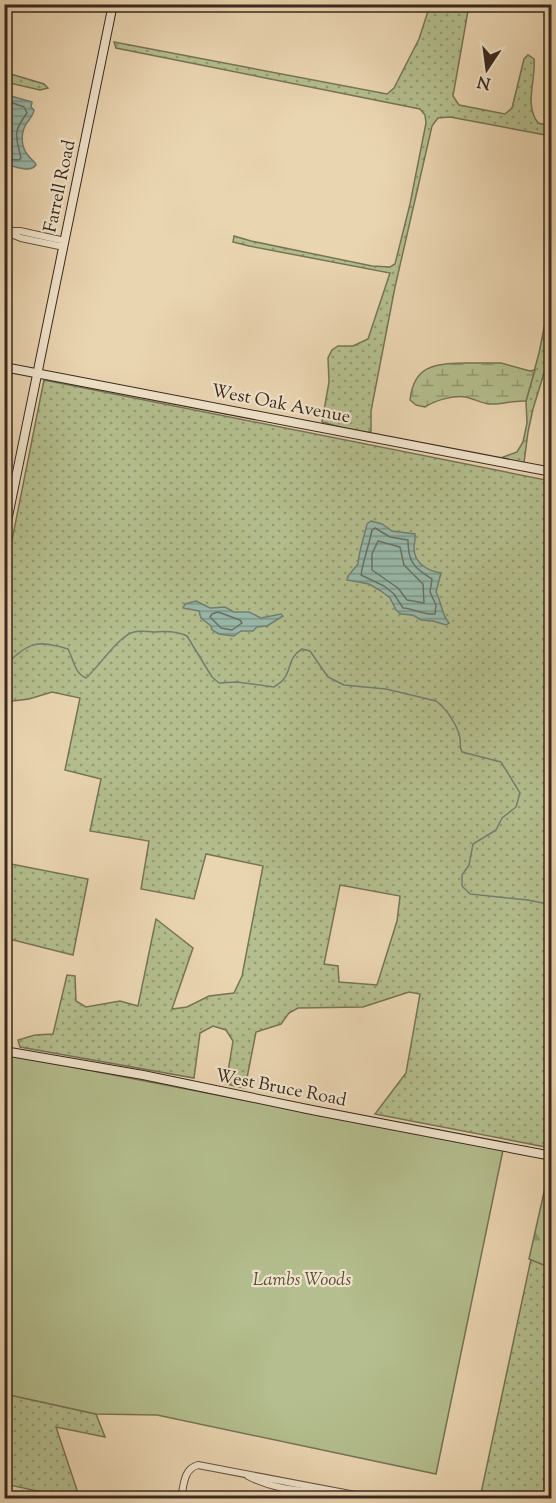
<svg xmlns="http://www.w3.org/2000/svg" width="556" height="1503" font-family="'Sorts Mill Goudy',serif">
<defs>
<pattern id="grass-dots" width="8" height="8" patternUnits="userSpaceOnUse" patternTransform="scale(1.5)"><rect width="8" height="8" fill="#b4be8e"/><path d="M2 2h.1M6 6h.1" fill="none" stroke="#939a73" stroke-width="1.8" stroke-linecap="round"/></pattern>
<pattern id="forest-firs" width="22" height="20" patternUnits="userSpaceOnUse" patternTransform="scale(1.5)"><rect width="22" height="20" fill="#b4be8e"/><path d="M5 1l3.5 6h-7zM16 11l3.5 6h-7z" fill="#939a73"/></pattern>
<pattern id="wetland-marsh" width="20" height="14" patternUnits="userSpaceOnUse" patternTransform="scale(1.5)"><rect width="20" height="14" fill="#b4be8e"/><path d="M1 5h8M5 5V1M11 12h8M15 12V8" fill="none" stroke="#939a73"/></pattern>
<pattern id="water-rules" width="6" height="5" patternUnits="userSpaceOnUse" patternTransform="scale(1.5)"><rect width="6" height="5" fill="#98b9aa"/><path d="M0 2.5h6" fill="none" stroke="#7d968a"/></pattern>
</defs>
<rect width="100%" height="100%" fill="#ead5b1"/>
<filter id="stains"><feTurbulence type="fractalNoise" baseFrequency=".00333" numOctaves="4"/><feColorMatrix values="0 0 0 0 .2 0 0 0 0 .09 0 0 0 0 .02 0 0 0 .5 -.17"/></filter>
<radialGradient id="worn" r=".72"><stop offset=".6" stop-color="#630" stop-opacity="0"/><stop offset="1" stop-color="#630" stop-opacity=".3"/></radialGradient>
<g fill="url(#grass-dots)" stroke="#767456" stroke-width="1.5" fill-rule="evenodd">
<path d="M430,5H464L468,11L453,96L459,105L505,114L512,108L524,59L528,55L534,59C536,81 524,104 538,123L551,126V136L450,117L438,118L432,126L395,287L371,411V431L365,434L322,422L329,382L328,358L332,350L338,346H353L368,339L390,273L249,246L233,242L234,236L251,241L372,266L390,267L395,264L410,204L426,123L425,115L420,109L116,48L114,42L387,94L394,88L419,39Z"/>
<path d="M4,72L44,84L48,88L40,90L5,82Z"/>
<path d="M551,293V318L546,346L548,360L533,409L528,432L524,463L506,460L503,457L517,452L523,442L527,423L526,401L539,353Z"/>
<path d="M44,380L551,481V1148L375,1114L406,1073L420,994L409,992L363,1007L298,1008L289,1013L281,1024L256,1032L245,1088L226,1084L233,1041L226,1030L213,1026L200,1033L194,1078L20,1047L18,1040L35,1035L53,1034L67,975L75,976L76,1001L86,1007L120,1001L138,1006L156,919L193,948L172,1009L187,1007L209,996L234,993L242,976L263,866L206,854L194,899L141,889L149,841L90,831L101,779L65,770L80,698L52,692L29,699L5,702V575ZM340,885L400,896L397,921L377,985L339,982L338,966L324,964Z"/>
<path d="M11,864L88,879L73,955L5,938V899Z"/>
<path d="M531,1259L551,1268V1498H480Z"/>
<path d="M5,1394L96,1414L105,1437L56,1427L77,1490L76,1498H51V1494L5,1484Z"/>
</g>
<path fill="url(#forest-firs)" stroke="#767456" stroke-width="1.5" d="M551,1161L552,1268H551L529,1259Z"/>
<path fill="url(#wetland-marsh)" stroke="#767456" stroke-width="1.5" d="M466,363H501L530,371L535,370L526,401C513,400 502,405 489,404C481,403 474,399 466,397C454,395 436,400 425,407L416,405L410,400C414,364 436,364 466,363Z"/>
<path fill="#b4be8e" stroke="#767456" stroke-width="1.5" d="M5,1054L503,1150L436,1474L157,1415L96,1414L5,1394Z"/>
<g fill="url(#water-rules)" stroke="#727f72" stroke-width="1.5">
<path d="M4,94L32,102L31,107L34,110C33,117 28,120 25,126C21,134 21,146 27,154C30,159 34,160 36,165C29,174 15,165 5,165Z"/>
<path d="M371,521L382,524L392,531L415,534C416,539 414,543 414,548C414,564 429,571 441,573L436,592C442,603 441,614 449,623L446,625L433,621L421,620L413,615L401,614L396,610L390,598L381,591L369,584L347,580L348,576L358,564C359,550 364,538 367,524Z"/>
<path d="M196,601L210,608L225,607L234,612H249L261,618L281,614L283,616L267,626L257,627L253,631H241L234,636L219,634L212,630L211,626L201,618L199,611L183,608L185,604Z"/>
</g>
<g fill="none" stroke-linecap="round" stroke-linejoin="round">
<g stroke="#687164" stroke-width="1.5">
<path d="M4,100L24,107L27,113C12,133 16,136 21,158L19,160L4,159"/>
<path d="M375,528L390,537L408,540C408,562 414,568 432,579L430,592L436,605L435,614C424,615 415,609 403,608L394,594L384,586L361,575C363,561 369,545 372,530Z"/>
<path d="M378,541L400,547L404,565L423,584L424,603L407,600L398,588L372,570V554Z"/>
<path d="M218,612L240,620L242,623L232,630L221,628L210,617L212,614Z"/>
</g>
<path stroke="#727f72" stroke-width="1.5" d="M4,666C29,643 35,639 68,649C74,660 74,673 86,678C99,667 118,636 134,632C140,630 148,632 154,632C165,631 177,631 187,636L212,677L219,683L237,682L274,687C277,684 281,683 283,680C292,670 287,658 302,649L310,651L328,677L344,685L386,689L436,701C446,708 458,726 460,738C461,744 459,747 462,752L501,762L520,793L516,807L502,818L496,830L473,844L469,865L462,875V886L470,894L528,900L552,905"/>
<defs>
<g id="street">
<path d="M4,231L21,238L64,247"/>
<path d="M10,231H20L65,241"/>
<path d="M248,1476C269,1487 296,1492 319,1491"/>
<path d="M181,1498C184,1486 183,1469 198,1465L371,1498"/>
</g>
<g id="secondary">
<path d="M4,367L552,472"/>
<path d="M4,536L113,4"/>
<path d="M4,1051L143,1075L312,1110L552,1156"/>
</g>
</defs>
<use href="#street" stroke="#655443" stroke-width="8"/>
<use href="#secondary" stroke="#39291e" stroke-width="10"/>
<use href="#street" stroke="#f1e4cc" stroke-width="6"/>
<use href="#secondary" stroke="#f1e4cc" stroke-width="8"/>
</g>
<g text-anchor="middle" stroke-width="4.5" stroke-linejoin="round" paint-order="stroke">
<g font-size="18" fill="#39291e" stroke="#f1e4cc">
<text transform="translate(59 186) rotate(-78)" y="6">Farrell Road</text>
<text transform="translate(281 403) rotate(11)" y="6">West Oak Avenue</text>
<text transform="translate(281 1087) rotate(11)" y="6">West Bruce Road</text>
</g>
<g font-size="18" font-style="italic" fill="#584e3a" stroke="#f1e4cc">
<text x="302" y="1285">Lambs Woods</text>
</g>
</g>
<rect width="556" height="1503" fill="none" stroke="#ead5b1" stroke-width="24"/>
<rect x="6" y="6" width="544" height="1491" fill="none" stroke="#39291e" stroke-width="3"/>
<rect x="12" y="12" width="532" height="1479" fill="none" stroke="#39291e" stroke-width="1.5"/>
<g transform="translate(487 69) rotate(193)" stroke="#f1e4cc" stroke-width="4.5" paint-order="stroke">
<path d="M0-4.5L10 22L0 15L-10 22Z" fill="#39291e"/>
<text y="-9" font-size="16" font-weight="bold" text-anchor="middle" fill="#39291e">N</text>
</g>
<rect width="100%" height="100%" filter="url(#stains)"/>
<rect width="100%" height="100%" fill="url(#worn)"/>
</svg>
